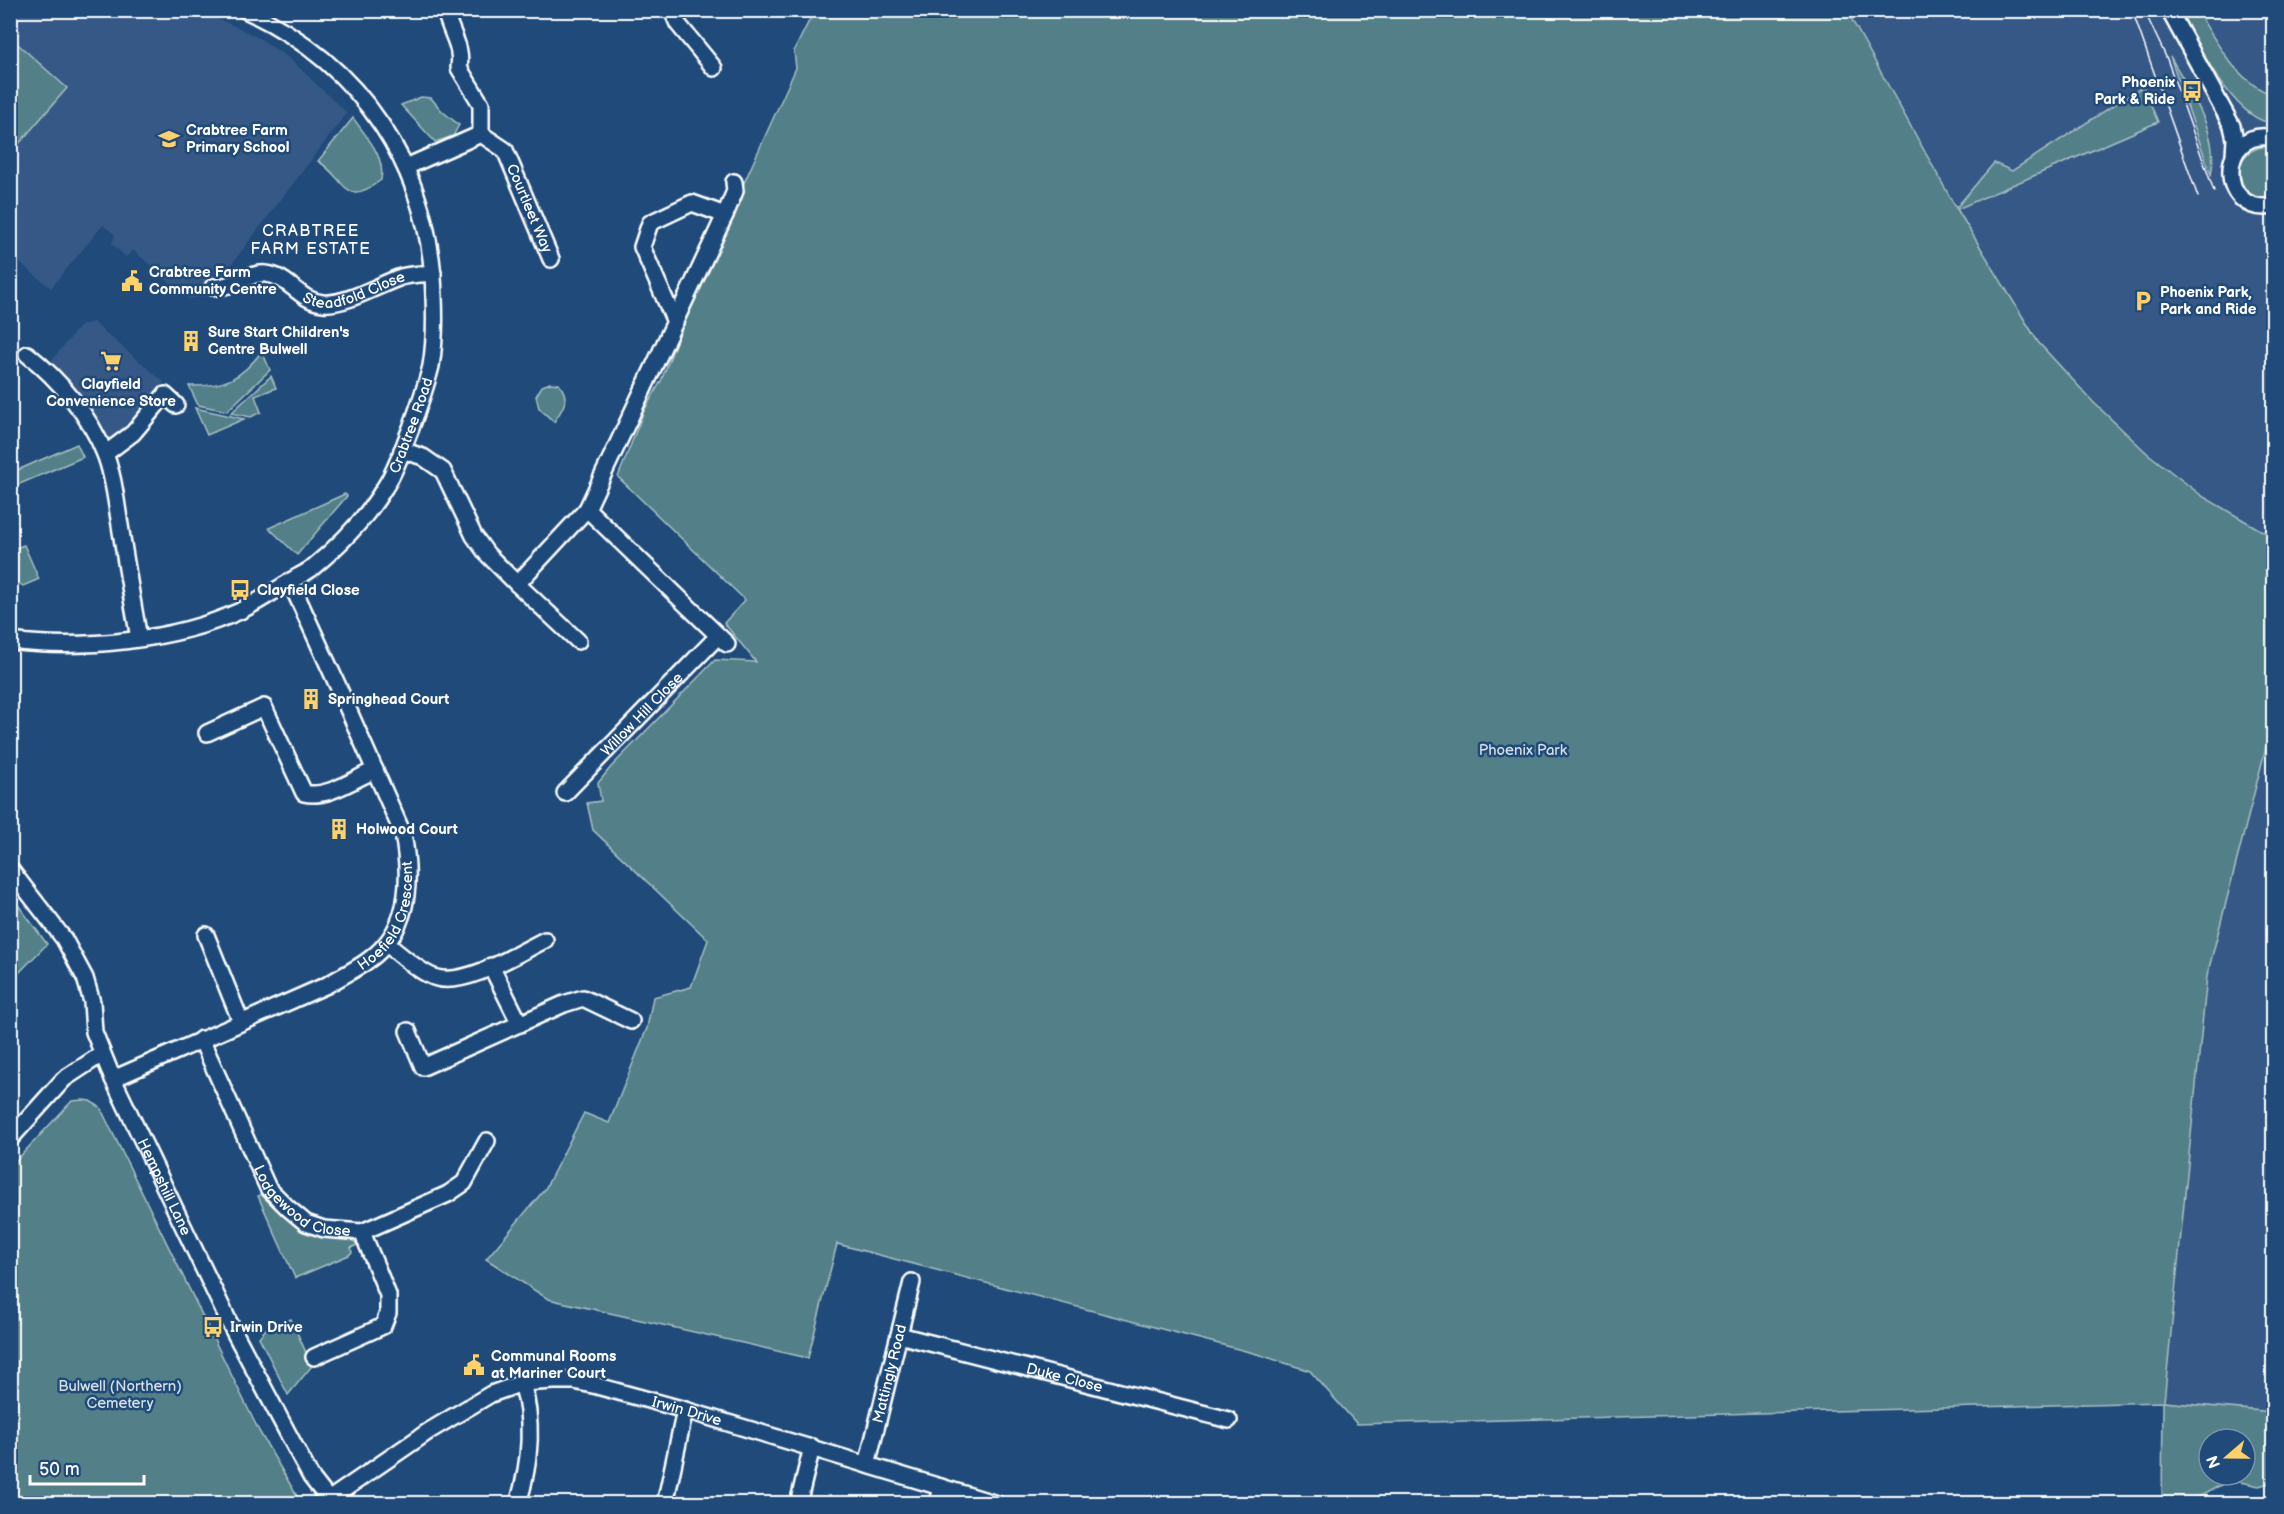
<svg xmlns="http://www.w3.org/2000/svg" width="2284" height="1514" font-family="'Balsamiq Sans',sans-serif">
<rect width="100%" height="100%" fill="#1f4a7a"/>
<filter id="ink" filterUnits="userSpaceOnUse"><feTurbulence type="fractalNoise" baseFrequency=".0167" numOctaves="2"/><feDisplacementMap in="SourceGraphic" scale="12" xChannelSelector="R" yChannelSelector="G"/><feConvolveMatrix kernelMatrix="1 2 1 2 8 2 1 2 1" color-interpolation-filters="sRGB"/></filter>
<g filter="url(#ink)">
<g fill="#365887">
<path d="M10,11H196L230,24L259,38L290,59L347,113L208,295L189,299L133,250L126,257L112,244L115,235L103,225L51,288L11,256Z"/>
<path d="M1847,11H2273V526L2264,533L2202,496L2147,453L2094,403L2038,342L1956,209Z"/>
<path d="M93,322L164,382L111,441L101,434L83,402L51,361L80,326Z"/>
<path d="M2273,720V1412L2164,1402L2207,976Z"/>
</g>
<g fill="#538088" stroke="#a9c0c4" stroke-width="1.5" fill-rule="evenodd">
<path d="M814,11H1847L1956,208L1994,163L2012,171L2143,86L2158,122L1957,209L2038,342L2094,403L2147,453L2202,496L2264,532L2273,526V720L2207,976L2164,1402L2273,1412V1482L2259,1486L2230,1480L2188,1503H2162L2163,1402L1357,1424L1310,1371L1257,1354L837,1244L808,1358L548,1299L486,1259L545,1189L584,1113L609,1123L647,1028L653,997L691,987L708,940L593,830L587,803L601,801L598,783L611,767L715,660L756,662L724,623L745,600L618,477L644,411L661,381L700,280L796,68L794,51ZM2209,1439H2245V1475H2209Z"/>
<path d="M2179,11H2197C2217,42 2236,82 2273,95V123C2234,121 2197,42 2179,11Z"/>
<path d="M11,38L67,88L11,153Z"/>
<path d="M2170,56C2190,92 2220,132 2211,175Z"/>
<path d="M421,97L431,98L442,111L459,125L453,136L435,142L401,105Z"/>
<path d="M353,118C366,136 386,157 381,180C343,209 347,179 318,161Z"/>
<path d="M2266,146L2273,148V197C2232,204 2225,152 2266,146Z"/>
<path d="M262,351L270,370L227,411L198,405L189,386C224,387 241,379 262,351Z"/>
<path d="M271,376L276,388L255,396L261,412L251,417L231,413Z"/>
<path d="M550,383L559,384C571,399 563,408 554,422L539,408L536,396L542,386Z"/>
<path d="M195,408L244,419L207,435Z"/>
<path d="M77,444L83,457L15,486L11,473Z"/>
<path d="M345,494L347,496L297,555L269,528Z"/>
<path d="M24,545L39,579L23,586L11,578L10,550Z"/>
<path d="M10,894L47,944L11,981H10Z"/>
<path d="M83,1100L90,1101L100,1107L259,1431L301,1503H11V1166L72,1101Z"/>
<path d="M262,1194C291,1228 309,1234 352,1238L357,1245L351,1248L352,1252L349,1255L295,1278L258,1196Z"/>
<path d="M291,1319L312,1366L288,1395L259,1337L266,1329Z"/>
</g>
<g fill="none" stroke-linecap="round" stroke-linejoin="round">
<defs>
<g id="minor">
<path d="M445,10C450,33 463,46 459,68L481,104V134"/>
<path d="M672,10L678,24L714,68"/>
<path d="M2169,10L2232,126L2235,139L2234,155"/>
<path d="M2274,138C2218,125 2215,217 2274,206"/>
<path id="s1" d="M406,167L481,134L505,150L551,259"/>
<path id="s2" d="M213,287C232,289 248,272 266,274C289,276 299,301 323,303C346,305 378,285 401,277C411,274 423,274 433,273"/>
<path d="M675,322L642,247L650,223L692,203L725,215"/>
<path d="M27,354C59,379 90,416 105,454C114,477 116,502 120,525C126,563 132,601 139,638"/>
<path d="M402,450L423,457L443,471L474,536L487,554L517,584L587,509L727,644"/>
<path d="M105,454L133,433L165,395L176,405"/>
<path d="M587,509L725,215L735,191L734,182"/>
<path d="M517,584L578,641"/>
<path id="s3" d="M10,641C82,650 174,641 240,611C258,602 274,591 291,581C298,576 306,573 312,568C340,545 367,517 385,487C397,469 403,447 411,428C418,408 426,387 431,366C435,343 435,320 434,297C431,169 362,64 245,10"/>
<path d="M207,733L264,707L304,793C327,799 354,779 375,770"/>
<path id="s4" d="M565,793L718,636"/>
<path id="s5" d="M10,869L64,939L85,978L92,1002L94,1032L113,1079L229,1322L311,1477L332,1504"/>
<path d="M206,935L241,1022"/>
<path d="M387,944C400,954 421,974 437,978C467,986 518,953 545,940"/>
<path d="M491,966L520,1024"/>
<path d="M408,1031L423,1067L564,1004L583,998L631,1021"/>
<path id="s6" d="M201,1039L268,1188L288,1208L306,1223L324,1229L362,1232L448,1194L464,1183L487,1141"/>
<path id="s7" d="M113,1079L327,985C347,973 370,963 385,945C411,915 410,871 403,834L337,684L290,581"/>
<path d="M10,1139L64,1079L102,1054"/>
<path id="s8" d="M899,1335L1229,1420"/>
<path d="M314,1357L383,1326L388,1313V1295L362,1232"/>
<path id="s9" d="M867,1465L912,1282"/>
<path id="s10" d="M330,1499L429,1431L491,1394L522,1383L554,1381H574L597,1386L685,1410L997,1504"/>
<path d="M518,1504C530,1464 534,1422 522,1383"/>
<path d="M665,1504L685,1410"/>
<path d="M798,1504L812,1447"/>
<path d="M937,1504L941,1487"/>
</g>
</defs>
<use href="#minor" stroke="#fff" stroke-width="20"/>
<use href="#minor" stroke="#1f4a7a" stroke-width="15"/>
<g stroke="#fff" stroke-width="1.5">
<path d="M2132,10L2198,197"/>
<path d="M2144,10L2167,59L2214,191"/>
</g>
</g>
</g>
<defs>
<symbol id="bus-bare" viewBox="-9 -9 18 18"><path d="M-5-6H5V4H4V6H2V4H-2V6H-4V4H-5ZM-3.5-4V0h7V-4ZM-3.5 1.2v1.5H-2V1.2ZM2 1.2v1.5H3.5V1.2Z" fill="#ffd166" stroke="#1f4a7a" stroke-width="2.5" paint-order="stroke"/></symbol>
<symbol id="school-bare" viewBox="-9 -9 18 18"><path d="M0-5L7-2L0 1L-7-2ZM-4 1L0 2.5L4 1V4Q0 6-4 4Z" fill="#ffd166" stroke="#1f4a7a" stroke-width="2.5" paint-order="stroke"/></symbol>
<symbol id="civic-bare" viewBox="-9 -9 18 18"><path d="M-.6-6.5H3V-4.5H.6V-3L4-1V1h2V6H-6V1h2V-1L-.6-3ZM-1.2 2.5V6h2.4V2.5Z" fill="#ffd166" stroke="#1f4a7a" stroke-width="2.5" paint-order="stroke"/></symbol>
<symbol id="parking-bare" viewBox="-9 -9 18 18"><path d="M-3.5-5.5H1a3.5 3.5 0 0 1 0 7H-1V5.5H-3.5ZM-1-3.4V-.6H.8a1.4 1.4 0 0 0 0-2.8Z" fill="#ffd166" stroke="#1f4a7a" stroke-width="2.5" paint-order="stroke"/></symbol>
<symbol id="building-bare" viewBox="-9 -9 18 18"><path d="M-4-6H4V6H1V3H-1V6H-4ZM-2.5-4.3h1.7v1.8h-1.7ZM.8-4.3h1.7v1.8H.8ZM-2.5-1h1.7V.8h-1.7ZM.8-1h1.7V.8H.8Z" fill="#ffd166" stroke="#1f4a7a" stroke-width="2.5" paint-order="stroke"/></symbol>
<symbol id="supermarket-bare" viewBox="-9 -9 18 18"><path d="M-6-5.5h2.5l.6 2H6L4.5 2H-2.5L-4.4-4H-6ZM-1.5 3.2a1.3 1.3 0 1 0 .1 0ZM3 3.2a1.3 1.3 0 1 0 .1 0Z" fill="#ffd166" stroke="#1f4a7a" stroke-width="2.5" paint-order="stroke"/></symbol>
</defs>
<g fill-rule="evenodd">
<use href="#bus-bare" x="2177" y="76" width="30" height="30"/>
<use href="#school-bare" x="154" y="124" width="30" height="30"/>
<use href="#civic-bare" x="117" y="266" width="30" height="30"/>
<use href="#parking-bare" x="2128" y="286" width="30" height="30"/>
<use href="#building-bare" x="176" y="326" width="30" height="30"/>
<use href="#supermarket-bare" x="96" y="346" width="30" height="30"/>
<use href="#bus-bare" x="225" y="575" width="30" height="30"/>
<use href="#building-bare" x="296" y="684" width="30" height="30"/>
<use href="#building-bare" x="324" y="814" width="30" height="30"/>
<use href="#bus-bare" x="198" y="1312" width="30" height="30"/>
<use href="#civic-bare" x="459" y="1350" width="30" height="30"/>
</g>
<g text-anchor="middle" stroke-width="5" stroke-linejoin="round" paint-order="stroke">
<g font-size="15" font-weight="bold" fill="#fff" stroke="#1f4a7a" text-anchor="start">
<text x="2175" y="87" text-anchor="end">Phoenix<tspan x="2175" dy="17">Park &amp; Ride</tspan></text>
<text x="186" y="135">Crabtree Farm<tspan x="186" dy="17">Primary School</tspan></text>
<text x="149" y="277">Crabtree Farm<tspan x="149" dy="17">Community Centre</tspan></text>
<text x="2160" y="297">Phoenix Park,<tspan x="2160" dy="17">Park and Ride</tspan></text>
<text x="208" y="337">Sure Start Children's<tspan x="208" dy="17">Centre Bulwell</tspan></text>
<text x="111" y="389" text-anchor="middle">Clayfield<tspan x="111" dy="17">Convenience Store</tspan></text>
<text x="257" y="595">Clayfield Close</text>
<text x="328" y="704">Springhead Court</text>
<text x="356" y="834">Holwood Court</text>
<text x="230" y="1332">Irwin Drive</text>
<text x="491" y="1361">Communal Rooms<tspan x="491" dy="17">at Mariner Court</tspan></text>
</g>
<g font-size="15" fill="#fff" stroke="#1f4a7a">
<text dy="5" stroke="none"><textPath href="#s1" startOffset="174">Courtleet Way</textPath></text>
<text dy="5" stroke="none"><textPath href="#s2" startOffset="153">Steadfold Close</textPath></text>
<text dy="5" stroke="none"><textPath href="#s3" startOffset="495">Crabtree Road</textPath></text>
<text dy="5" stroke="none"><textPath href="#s4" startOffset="110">Willow Hill Close</textPath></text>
<text dy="5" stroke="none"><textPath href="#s7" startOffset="332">Hoefield Crescent</textPath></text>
<text dy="5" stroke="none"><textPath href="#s5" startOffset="358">Hempshill Lane</textPath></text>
<text dy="5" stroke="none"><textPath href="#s6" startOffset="200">Lodgewood Close</textPath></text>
<text dy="5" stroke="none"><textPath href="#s9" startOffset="94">Mattingly Road</textPath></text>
<text dy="5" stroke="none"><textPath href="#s8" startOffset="171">Duke Close</textPath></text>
<text dy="5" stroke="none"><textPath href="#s10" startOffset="394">Irwin Drive</textPath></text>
</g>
<g font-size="15" fill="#d4dfe1" stroke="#1f4a7a">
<text x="1523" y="755">Phoenix Park</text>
<text x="120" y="1391">Bulwell (Northern)<tspan x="120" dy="17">Cemetery</tspan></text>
</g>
<g font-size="16" letter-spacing="1.5" fill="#fff" stroke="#1f4a7a">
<text x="311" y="236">CRABTREE<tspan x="311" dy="18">FARM ESTATE</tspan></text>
</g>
</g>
<rect width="2284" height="1514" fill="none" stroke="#1f4a7a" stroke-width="36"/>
<rect x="18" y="18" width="2248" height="1478" fill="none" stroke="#fff" stroke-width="2" filter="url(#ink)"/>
<g transform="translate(2227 1457) rotate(250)"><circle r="28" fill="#1f4a7a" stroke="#7992af" stroke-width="1.5"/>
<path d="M0-4.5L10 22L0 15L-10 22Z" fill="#ffd166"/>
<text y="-9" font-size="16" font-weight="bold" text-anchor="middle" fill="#ffffff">N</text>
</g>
<path d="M30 1475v9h114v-9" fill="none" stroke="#ffffff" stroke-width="3"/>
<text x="39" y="1475" font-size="18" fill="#ffffff" stroke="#1f4a7a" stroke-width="4.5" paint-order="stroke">50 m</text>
</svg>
